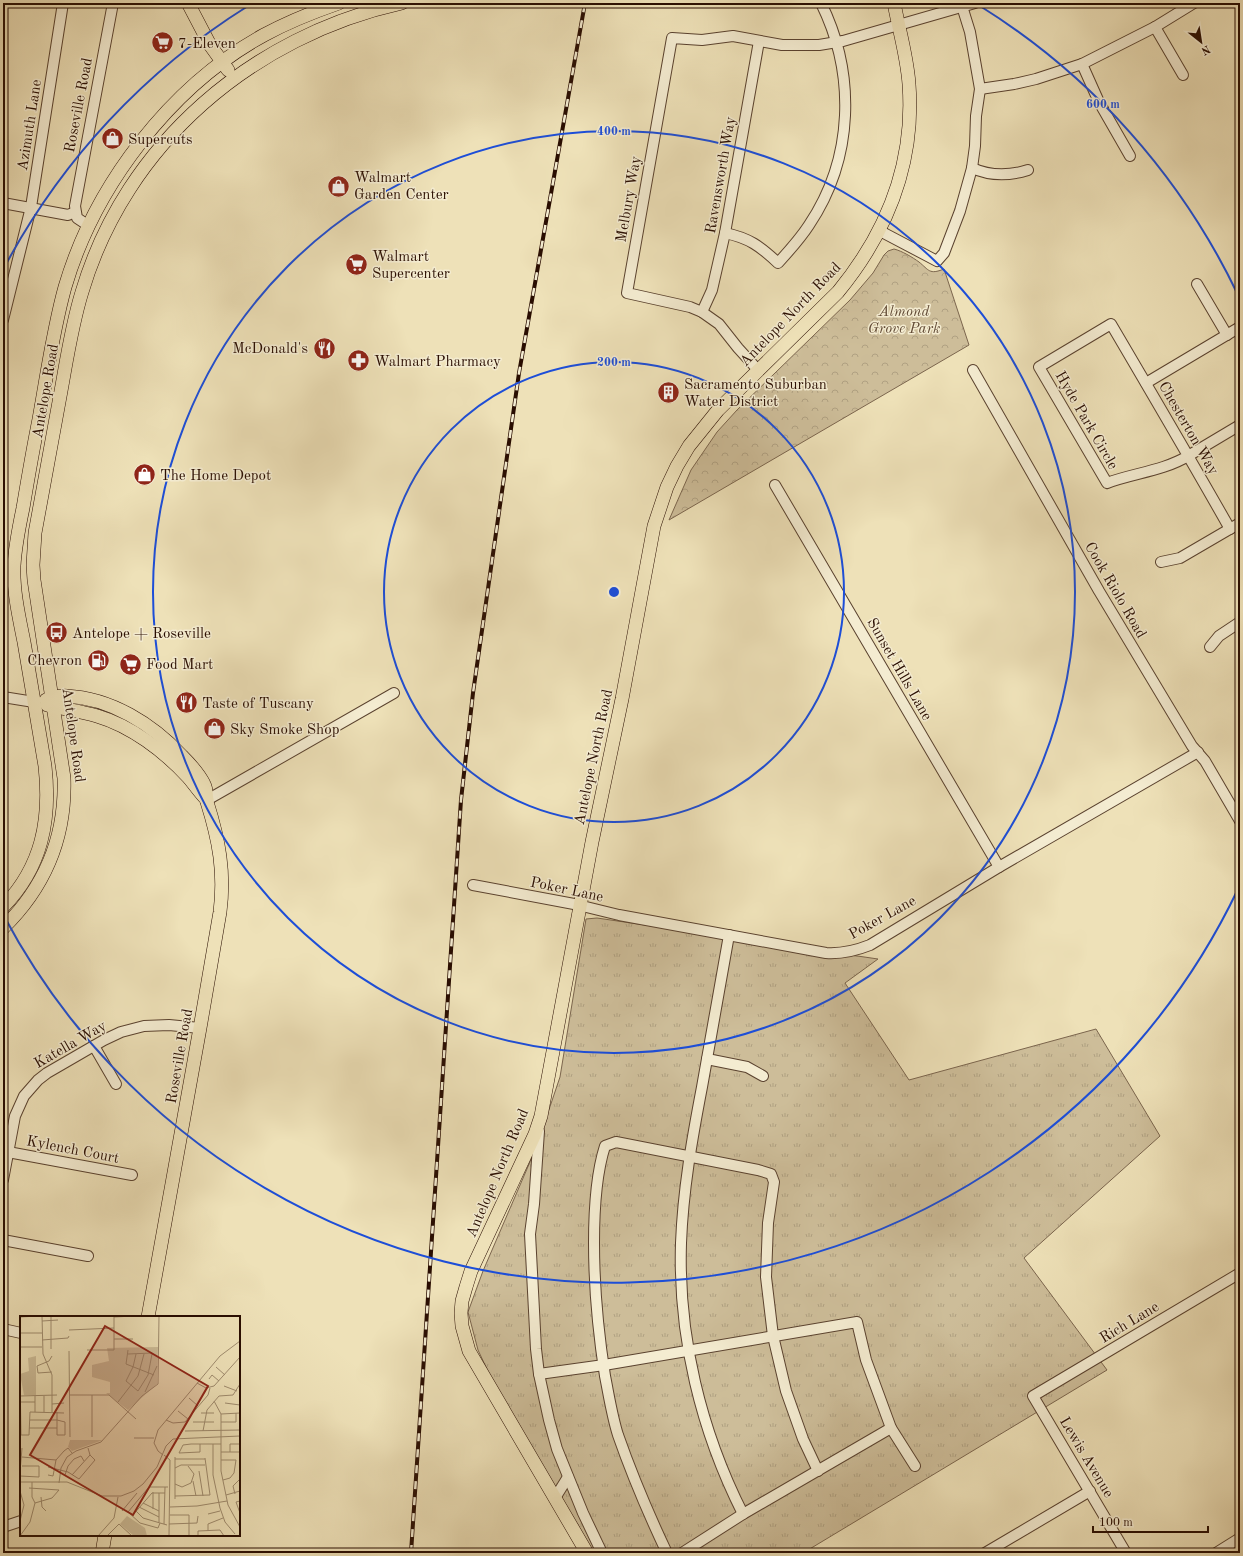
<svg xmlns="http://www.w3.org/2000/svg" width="1243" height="1556" font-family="'Old Standard TT',serif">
<defs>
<pattern id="grass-tufts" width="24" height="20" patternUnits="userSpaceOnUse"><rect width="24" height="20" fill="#cdbd99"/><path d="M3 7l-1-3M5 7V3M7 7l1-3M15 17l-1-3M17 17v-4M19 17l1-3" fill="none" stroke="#b0a182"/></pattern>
<pattern id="forest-crowns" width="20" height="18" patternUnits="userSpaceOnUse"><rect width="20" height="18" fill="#cdbd99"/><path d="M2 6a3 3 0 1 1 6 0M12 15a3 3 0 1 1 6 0" fill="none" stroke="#b0a182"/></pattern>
</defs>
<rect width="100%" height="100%" fill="#eee1b8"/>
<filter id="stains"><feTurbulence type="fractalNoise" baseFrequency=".005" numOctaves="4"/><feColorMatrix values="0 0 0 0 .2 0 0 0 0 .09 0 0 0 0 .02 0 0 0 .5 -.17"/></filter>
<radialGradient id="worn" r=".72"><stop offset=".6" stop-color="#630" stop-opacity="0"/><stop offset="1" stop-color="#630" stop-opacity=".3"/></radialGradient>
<path fill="url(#grass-tufts)" stroke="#7b654d" d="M597,918L878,959L845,983L909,1080L1096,1029L1160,1136L1024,1258L1107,1370L803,1553H593L501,1399L478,1350L468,1312L483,1271L536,1148L560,1077L586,919Z"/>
<path fill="url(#forest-crowns)" stroke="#7b654d" d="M894,249C902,251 912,257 919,262C929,270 929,275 944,269L969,345L669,520L691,470L717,432L737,410L850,300L873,273L884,255L888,251Z"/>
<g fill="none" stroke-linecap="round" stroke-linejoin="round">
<defs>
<g id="minor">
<path d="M1155,27L1183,75"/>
<path d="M1082,64L1099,102L1130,156"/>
<path d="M980,89L1014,84L1036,79L1082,64L1155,27L1194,3"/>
<path d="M972,168C990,176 1009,176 1028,170"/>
<path d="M3,203L68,215L75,212"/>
<path d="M89,226L77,218L75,206L113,3"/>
<path d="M880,231L937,261L944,253L960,211L972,168L975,146L976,116L980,89L970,32L961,3"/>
<path d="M725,233C749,238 760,246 778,263C789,251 800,239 809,225C854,158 856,74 821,3"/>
<path d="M1197,284L1227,335"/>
<path d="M702,312L712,290L725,233L759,41"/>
<path d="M3,320L31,207L63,3"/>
<path d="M758,370L738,348L719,324L702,312L690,307L627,293L672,38L702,40L733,36L782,45H819L843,41L975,3"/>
<path d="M973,370L1099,591L1192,746L1205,761L1240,821"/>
<path d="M1146,383L1240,327"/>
<path d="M775,485L999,867"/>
<path d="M1230,529C1191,460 1151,392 1111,324L1039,367L1107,483C1134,473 1163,471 1188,456L1240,425"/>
<path d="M1161,562L1180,558L1240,523"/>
<path d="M1210,647L1219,636L1240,622"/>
<path d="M3,697L34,702"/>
<path d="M207,800L394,693"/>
<path d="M473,885L574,904L619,915L826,953C842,954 855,951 870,945L999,867L1198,752"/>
<path d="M729,935C720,986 711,1036 702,1087C692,1139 683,1190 681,1243C678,1337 701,1431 743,1514"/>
<path d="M94,1046L116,1084"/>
<path d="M707,1059L747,1067L763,1076"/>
<path d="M539,1131L534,1204L530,1234L536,1349L539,1374L549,1420L557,1449L583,1513L602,1553"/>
<path d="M8,1152L132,1175"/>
<path d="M3,1180L15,1116L24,1096L38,1080L47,1073L104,1040L121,1032L144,1026L169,1025L200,1028"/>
<path d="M3,1240L88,1256"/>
<path d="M3,1329L21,1333"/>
<path d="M539,1374L604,1365L857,1322L866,1360L891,1428L915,1466"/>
<path d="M555,1498L568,1477"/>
<path d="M3,1527L21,1521"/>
<path d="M667,1553C649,1515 632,1475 618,1435C612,1416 609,1396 605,1376C598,1331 594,1288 594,1243C594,1214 596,1174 605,1146L616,1142L758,1170L771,1174L774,1182L768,1223L766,1277L773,1336L786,1391L803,1439L818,1471"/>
<path d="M682,1553L743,1514L891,1428"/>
<path d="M985,1553L1090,1491"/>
<path d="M1126,1553L1033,1396L1240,1273"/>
<path d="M1216,1553L1240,1538"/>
</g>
<g id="major">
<path d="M188,3L210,45L228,70"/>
<path d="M46,700C52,698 60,695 66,696C111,698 152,724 182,756C190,764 199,774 204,784C207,789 206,796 207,802C219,840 225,872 220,912L200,1028L148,1317"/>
<path d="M47,705C63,709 81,711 97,716C131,726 164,751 188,777C194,784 200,793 207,800"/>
<path d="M3,907C42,867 51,820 45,766C38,725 31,683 24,642C19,617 13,591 14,566C15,547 19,527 23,508C28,478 33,449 39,419C47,375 53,330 65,287C95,185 171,86 264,35C288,22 313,12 339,3"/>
<path d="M3,928C45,887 66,837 64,778L34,580L33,565L35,533C44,486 52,438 61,391C67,358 72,324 82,292C126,143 253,36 402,3"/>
<path d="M102,1553L105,1535"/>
<path d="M587,1553L469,1351L462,1326L461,1313L462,1301L466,1287L471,1271L535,1134L541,1116L592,842L622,699L654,526L667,487L677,466L689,446L718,410L838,292C888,231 915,163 909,84C907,56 899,30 894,3"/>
</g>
</defs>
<use href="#minor" stroke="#5a422f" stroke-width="12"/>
<use href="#major" stroke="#290d01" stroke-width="14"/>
<use href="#minor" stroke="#f4ecd1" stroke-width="10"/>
<use href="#major" stroke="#eee1b8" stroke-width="13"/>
<defs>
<path id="rail" d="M411,1553L461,800L473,693L519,373L585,3"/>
</defs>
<use href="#rail" stroke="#290d01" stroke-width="4"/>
<use href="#rail" stroke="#f4ecd1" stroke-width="2.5" stroke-dasharray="8" stroke-linecap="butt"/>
</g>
<g fill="none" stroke="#1d4ed8" stroke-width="2">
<circle cx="614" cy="592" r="230"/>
<circle cx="614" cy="592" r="461"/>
<path d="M1238 889A691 691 0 0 1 4 916M4 268A691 691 0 0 1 248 6M980 6A691 691 0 0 1 1238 295"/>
</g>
<defs>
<symbol id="supermarket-disc" viewBox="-11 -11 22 22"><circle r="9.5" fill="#8f2418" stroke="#f4ecd1"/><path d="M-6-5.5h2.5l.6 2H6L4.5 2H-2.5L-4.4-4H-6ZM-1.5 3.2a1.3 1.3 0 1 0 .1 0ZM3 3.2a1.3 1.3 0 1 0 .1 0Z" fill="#fff"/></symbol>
<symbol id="shop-disc" viewBox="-11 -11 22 22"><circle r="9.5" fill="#8f2418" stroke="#f4ecd1"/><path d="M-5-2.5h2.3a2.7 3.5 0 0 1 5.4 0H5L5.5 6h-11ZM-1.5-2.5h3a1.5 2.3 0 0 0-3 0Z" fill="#fff"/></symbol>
<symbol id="restaurant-disc" viewBox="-11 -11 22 22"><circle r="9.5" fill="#8f2418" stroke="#f4ecd1"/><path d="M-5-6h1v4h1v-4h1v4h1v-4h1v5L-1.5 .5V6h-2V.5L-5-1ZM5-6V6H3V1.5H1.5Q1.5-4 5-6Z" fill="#fff"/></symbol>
<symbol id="pharmacy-disc" viewBox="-11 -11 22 22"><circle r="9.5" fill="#8f2418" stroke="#f4ecd1"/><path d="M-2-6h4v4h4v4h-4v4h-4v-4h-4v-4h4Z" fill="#fff"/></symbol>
<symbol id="building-disc" viewBox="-11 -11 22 22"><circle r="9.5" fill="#8f2418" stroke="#f4ecd1"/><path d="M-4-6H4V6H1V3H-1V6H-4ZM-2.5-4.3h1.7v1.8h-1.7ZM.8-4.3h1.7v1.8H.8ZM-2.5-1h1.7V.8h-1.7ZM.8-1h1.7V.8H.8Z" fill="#fff"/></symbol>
<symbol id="bus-disc" viewBox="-11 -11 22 22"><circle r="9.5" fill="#8f2418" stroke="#f4ecd1"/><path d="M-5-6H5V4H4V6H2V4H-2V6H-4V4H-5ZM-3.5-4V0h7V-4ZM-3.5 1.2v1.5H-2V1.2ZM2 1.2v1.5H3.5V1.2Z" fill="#fff"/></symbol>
<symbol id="fuel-disc" viewBox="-11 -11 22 22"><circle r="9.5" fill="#8f2418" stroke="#f4ecd1"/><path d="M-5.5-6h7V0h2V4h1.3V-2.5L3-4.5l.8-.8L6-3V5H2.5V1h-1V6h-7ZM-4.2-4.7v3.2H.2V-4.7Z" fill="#fff"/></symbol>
</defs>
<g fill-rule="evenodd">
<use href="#supermarket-disc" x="150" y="30" width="25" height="25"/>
<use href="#shop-disc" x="100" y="126" width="25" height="25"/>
<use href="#shop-disc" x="326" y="174" width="25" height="25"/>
<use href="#supermarket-disc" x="344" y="252" width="25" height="25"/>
<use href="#restaurant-disc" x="312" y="336" width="25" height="25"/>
<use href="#pharmacy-disc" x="346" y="348" width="25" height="25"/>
<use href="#building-disc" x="656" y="380" width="25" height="25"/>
<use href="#shop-disc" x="132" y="462" width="25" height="25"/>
<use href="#bus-disc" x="44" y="620" width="25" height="25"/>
<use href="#fuel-disc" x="86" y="648" width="25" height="25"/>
<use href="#supermarket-disc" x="118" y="652" width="25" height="25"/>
<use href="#restaurant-disc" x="174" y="690" width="25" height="25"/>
<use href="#shop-disc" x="202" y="716" width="25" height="25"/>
</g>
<g text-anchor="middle" stroke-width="3" stroke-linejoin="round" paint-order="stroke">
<g font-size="15" fill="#290d01" stroke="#f4ecd1" text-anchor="start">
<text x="178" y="48">7-Eleven</text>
<text x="128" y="144">Supercuts</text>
<text x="354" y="182">Walmart<tspan x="354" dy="17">Garden Center</tspan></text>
<text x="372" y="261">Walmart<tspan x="372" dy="17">Supercenter</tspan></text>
<text x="308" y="353" text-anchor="end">McDonald's</text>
<text x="374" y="366">Walmart Pharmacy</text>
<text x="684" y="389">Sacramento Suburban<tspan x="684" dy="17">Water District</tspan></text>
<text x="160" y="480">The Home Depot</text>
<text x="72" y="638">Antelope + Roseville</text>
<text x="82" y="665" text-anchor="end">Chevron</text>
<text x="146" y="669">Food Mart</text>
<text x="202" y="708">Taste of Tuscany</text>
<text x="230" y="734">Sky Smoke Shop</text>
</g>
<g font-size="15" fill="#290d01" stroke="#f4ecd1">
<text transform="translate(78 105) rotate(-79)" y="5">Roseville Road</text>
<text transform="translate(29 125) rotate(-81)" y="5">Azimuth Lane</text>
<text transform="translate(720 175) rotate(-80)" y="5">Ravensworth Way</text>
<text transform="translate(628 199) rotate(-80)" y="5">Melbury Way</text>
<text transform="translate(790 314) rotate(-46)" y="5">Antelope North Road</text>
<text transform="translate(45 391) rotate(-80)" y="5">Antelope Road</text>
<text transform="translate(1087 420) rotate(60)" y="5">Hyde Park Circle</text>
<text transform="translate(1189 428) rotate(60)" y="5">Chesterton Way</text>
<text transform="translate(1116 590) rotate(60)" y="5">Cook Riolo Road</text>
<text transform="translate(900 669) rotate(60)" y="5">Sunset Hills Lane</text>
<text transform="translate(74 735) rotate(82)" y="5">Antelope Road</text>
<text transform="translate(593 757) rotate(-78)" y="5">Antelope North Road</text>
<text transform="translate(567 889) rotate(12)" y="5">Poker Lane</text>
<text transform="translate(882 917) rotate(-29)" y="5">Poker Lane</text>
<text transform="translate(70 1044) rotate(-30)" y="5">Katella Way</text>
<text transform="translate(179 1056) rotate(-80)" y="5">Roseville Road</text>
<text transform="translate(73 1149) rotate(11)" y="5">Kylench Court</text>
<text transform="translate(497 1173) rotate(-67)" y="5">Antelope North Road</text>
<text transform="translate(1129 1322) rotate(-31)" y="5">Rich Lane</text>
<text transform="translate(1087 1457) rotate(59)" y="5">Lewis Avenue</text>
</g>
<g font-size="15" font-style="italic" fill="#624b36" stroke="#f4ecd1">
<text x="904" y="316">Almond<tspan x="904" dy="17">Grove Park</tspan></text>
</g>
</g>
<g transform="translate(20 1316)">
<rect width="220" height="220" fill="#eee1b8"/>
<path d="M138,31L137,68L108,94L86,77H90V66L72,61V49L89,45L87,32Z" fill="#cdbd99"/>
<path d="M16,40V79H4L0,58L9,55L8,42ZM50,124H83L52,135L48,131ZM107,200L125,212L127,220H114L100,208Z" fill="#cdbd99"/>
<path d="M106.5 211a5.5 5.5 0 1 1 11 0a5.5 5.5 0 1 1-11 0Z" fill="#cdbd99"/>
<path fill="none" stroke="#9f8c6f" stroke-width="1" d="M22,0L23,38L32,59V96M31,0V33M0,1L18,0M94,1L114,0M22,5L38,4M49,14L94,12M0,17H22M94,23H113M22,24L48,22L49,20M0,31H22M67,34H94V0M108,34L106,48L134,59M49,35L50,121M108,38L132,37V38L128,59L118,75L106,65L113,51L116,38M196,51L205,59M32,56L18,57L17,50L29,45L32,40M0,60L1,119M189,63L192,59L199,65M177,67L186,72L194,70L220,41M204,70L217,75M125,76L137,50M50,79H89L116,103M72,79V121M0,80L37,79M15,80V96M24,80V96M169,82L178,90M194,85L201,98V155L208,189L220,211M1,86H15M98,86L118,60L124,38M205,87L220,89M32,88L44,87M158,95L168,103M181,97H194M201,98L220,97M10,104H37L45,106V119H37V96M146,104L153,107L165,106L188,79L190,72M173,106H194M201,106H216V97M9,112H37M165,115L220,114M183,115L187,94L199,80L213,79L220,68M0,119H9L10,96L44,97M114,122H134M180,128V136L159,137L163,129L171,128H201M193,128V159L200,192L205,206L215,218M201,136H220M210,136V128H220M143,139L138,135L134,127L138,114L200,40L220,25M144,139L150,144L149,220M2,141L36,144M155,143H185M201,144H216L214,157L210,162L203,164M28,151L48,156L59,163L75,144L70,139L68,132M155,152L161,149H185M179,155L183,180M0,156L2,132M28,159L33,160L36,144L44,135L48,132L52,137M45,159L48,150L54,143L61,140L64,145M52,159L70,139M0,160L19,161V150H2M173,165L176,180M0,166H47L82,180H101L114,175L123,168L137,151L146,130L153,123L220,120M12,166V181L15,187M39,167L41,152L47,141L56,135L81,126L122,80L138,68L139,0M155,168L162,171L171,167L174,158L168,150M0,175L4,189L0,205M215,178L213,170L220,163M206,179L220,175M155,180L190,179L185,142M21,181L22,191L26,195M155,183V141M220,185L216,186L220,197M123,187L139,195M119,191L139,201M150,191L177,190L207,185M133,193V176M102,195L117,177M116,195L123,202L147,209M188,198L200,195M150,199H169V220M112,200L132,177H145M139,206V177M140,207L138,212L120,207L108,196L129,171H148M144,208L145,171M149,208L177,207L178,200M188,215V208L203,202M0,220L10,206L15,187L32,182L39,174L9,172M78,220L94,202L98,181M87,220L99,208L112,220M178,220V215L200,214L204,220"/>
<path fill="#8f2418" fill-opacity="0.15" stroke="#8f2418" stroke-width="2" d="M85,10L188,70L113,199L10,139Z"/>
<rect width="220" height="220" fill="none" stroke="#290d01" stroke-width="2"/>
</g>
<circle cx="614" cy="592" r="6" fill="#1d4ed8" stroke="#f4ecd1" stroke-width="2"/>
<g font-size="12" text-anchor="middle" font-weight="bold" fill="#1d4ed8" stroke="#f4ecd1" stroke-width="3" stroke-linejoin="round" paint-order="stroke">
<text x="1103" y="108">600 m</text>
<text x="614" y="135">400 m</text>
<text x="614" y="366">200 m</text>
</g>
<rect width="1243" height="1556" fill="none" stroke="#eee1b8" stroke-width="16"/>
<rect x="4" y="4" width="1235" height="1548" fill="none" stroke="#290d01" stroke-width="2"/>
<rect x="8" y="8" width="1227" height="1540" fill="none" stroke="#290d01"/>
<g transform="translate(1201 42) rotate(150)" stroke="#f4ecd1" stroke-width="3" paint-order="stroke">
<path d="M0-3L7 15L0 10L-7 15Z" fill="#290d01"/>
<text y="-6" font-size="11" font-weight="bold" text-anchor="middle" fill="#290d01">N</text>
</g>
<path d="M1093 1526v6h115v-6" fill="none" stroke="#290d01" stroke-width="2"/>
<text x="1099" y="1526" font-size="12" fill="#290d01" stroke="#f4ecd1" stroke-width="3" paint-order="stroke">100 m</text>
<rect width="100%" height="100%" filter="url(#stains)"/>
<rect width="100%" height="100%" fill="url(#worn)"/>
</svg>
